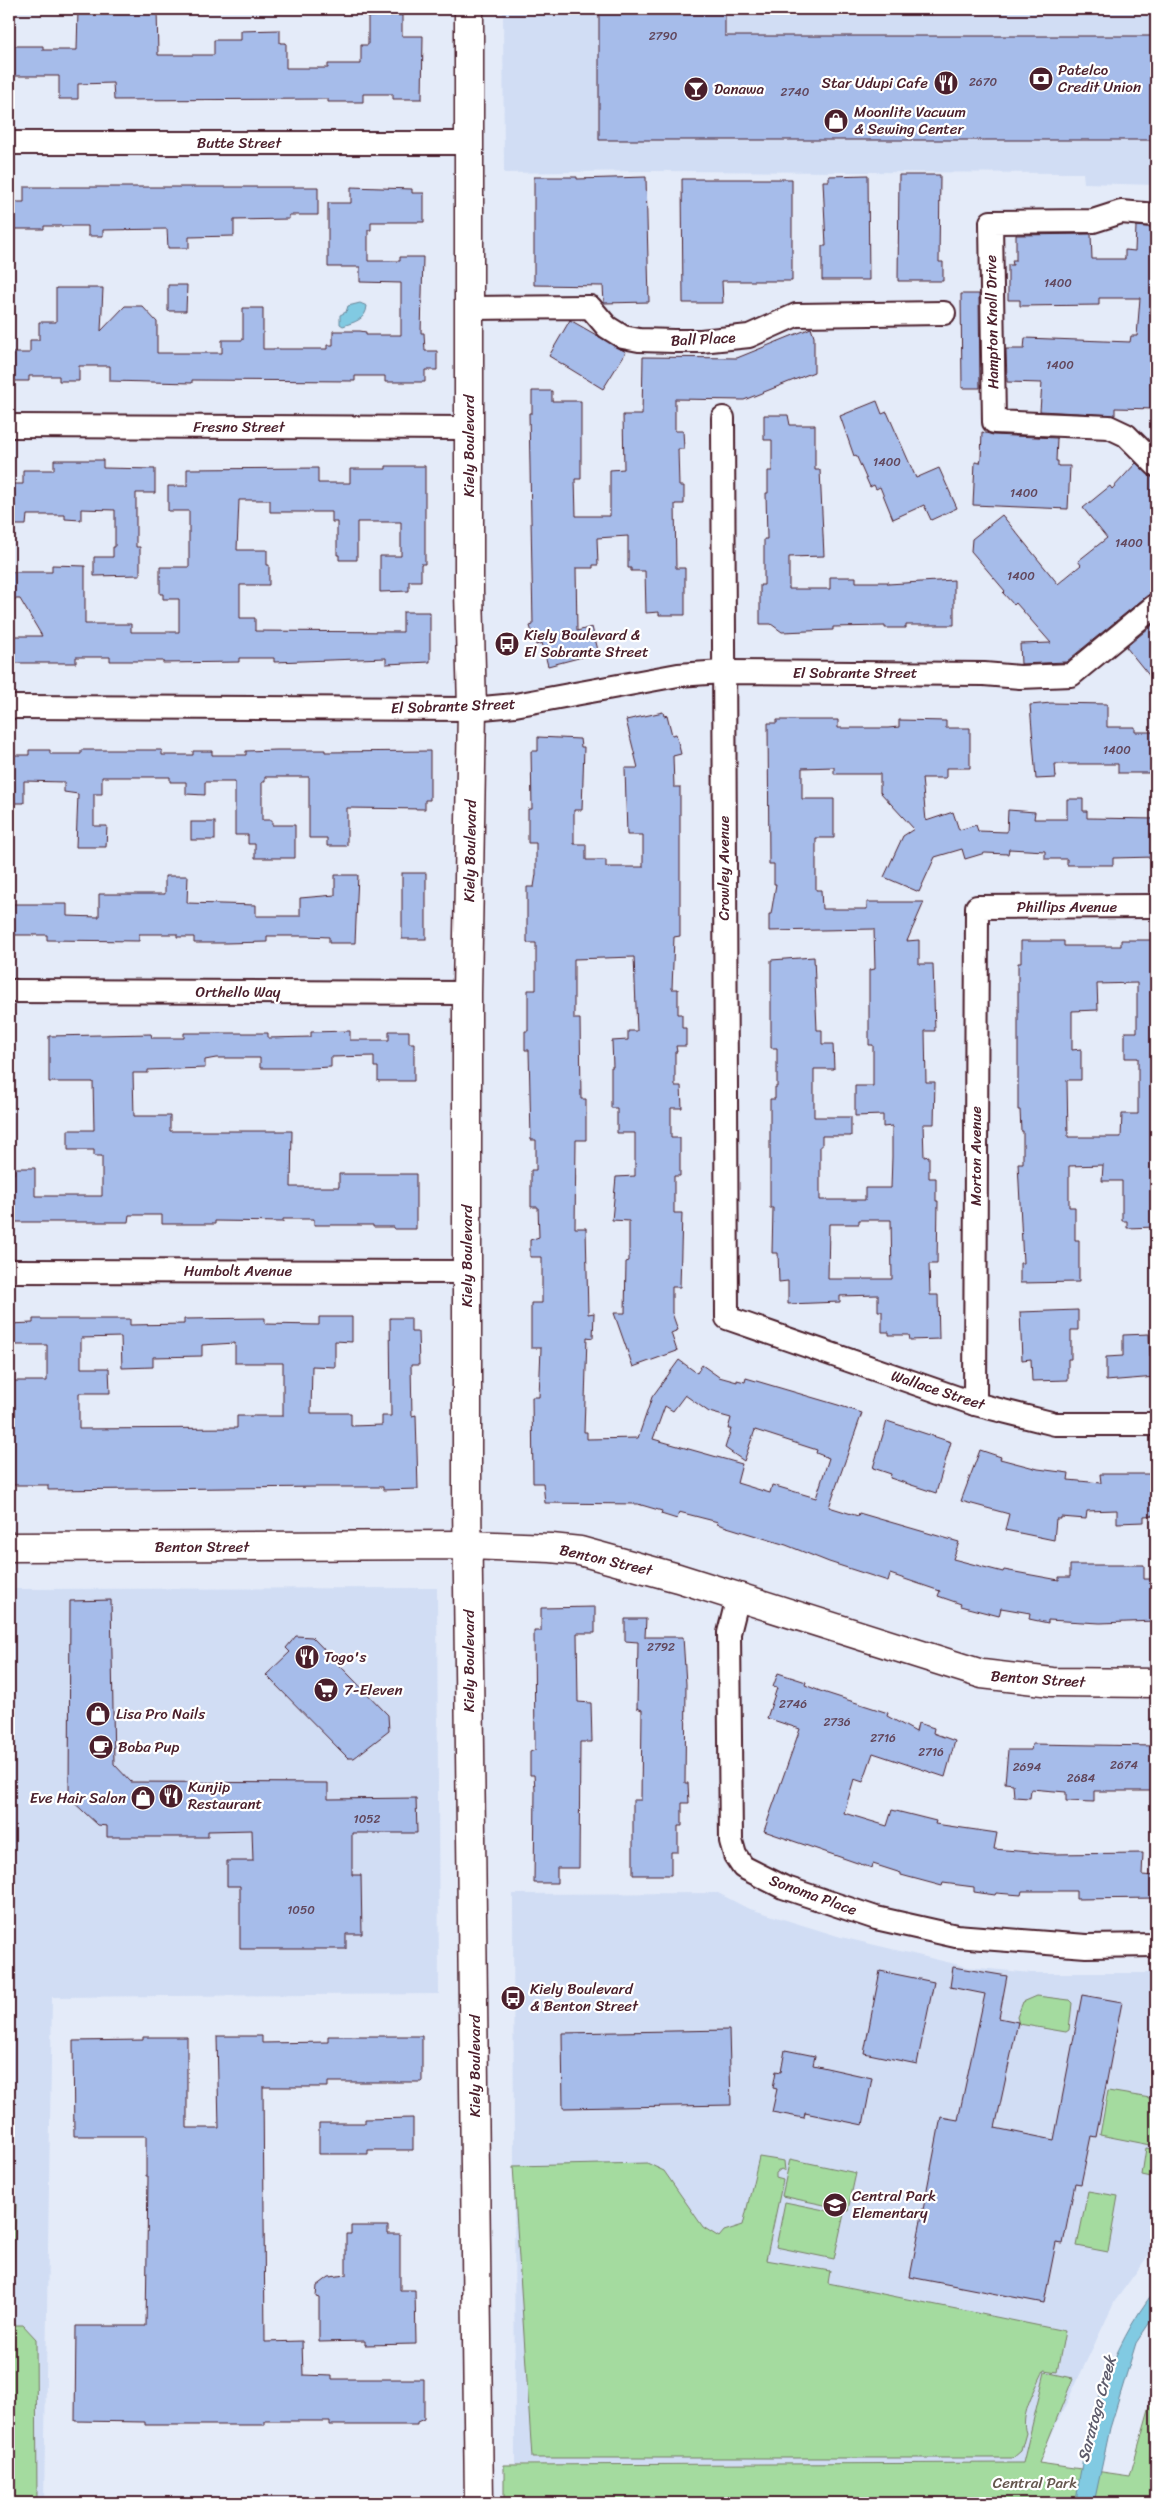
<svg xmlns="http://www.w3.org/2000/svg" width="1165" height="2512" font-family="Sriracha,sans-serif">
<rect width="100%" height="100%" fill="#e4ebf9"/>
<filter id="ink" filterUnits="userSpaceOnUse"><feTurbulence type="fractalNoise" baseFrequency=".02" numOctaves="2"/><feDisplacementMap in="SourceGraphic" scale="10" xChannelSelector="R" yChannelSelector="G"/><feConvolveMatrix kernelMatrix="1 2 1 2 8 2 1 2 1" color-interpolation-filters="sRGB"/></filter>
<g filter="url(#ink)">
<g fill="#d1ddf4">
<path d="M503,9H1156V185L1084,183L1083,173L646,171L504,173Z"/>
<path d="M437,1588L439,1994L52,1997L44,2503H9V1589Z"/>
<path d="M718,1893L747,1908L841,1937L968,1967L1031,1973H1156V2245L1115,2301L1038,2463L515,2464L513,1894Z"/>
</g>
<g fill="#a4db9f" stroke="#777d65">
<path d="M1037,1996L1069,2000L1072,2003L1069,2030L1066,2032L1019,2024L1017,2017L1023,2002Z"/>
<path d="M1108,2091L1156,2099V2146L1100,2135Z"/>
<path d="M1146,2148L1156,2150V2178L1142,2175Z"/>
<path d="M759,2157L784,2161L785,2171L781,2169L776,2173V2178L783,2180L766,2260L830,2271L828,2283L1065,2331L1057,2372L1044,2370C1037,2387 1019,2415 1026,2433L1021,2451L1013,2458H532L513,2166L647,2163L664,2171L703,2227L719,2237L724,2231L743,2225Z"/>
<path d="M790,2159L856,2173L848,2210L782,2196Z"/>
<path d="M1088,2191L1118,2196L1108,2252L1077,2246Z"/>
<path d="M9,2196L16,2204L12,2325H23L36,2339L37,2503H9Z"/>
<path d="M785,2202L844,2214L834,2259L776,2247Z"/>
<path d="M1045,2372L1073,2378L1039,2463L1130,2476L1149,2409L1156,2394V2503H504V2465L1023,2463Z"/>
</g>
<g fill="#81cae2" stroke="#6b8699">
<path d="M360,303L367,306C366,320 354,322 343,326L340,324V315L346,312L348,306Z"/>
<path d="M1156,2289V2313L1136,2343L1110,2428L1094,2503H1076C1084,2430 1110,2347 1156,2289Z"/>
</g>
<g fill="#a6bcea" stroke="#4a1f2b" fill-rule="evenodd">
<path d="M141,9H157L158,55H214V40H241V31L280,30V43H286V68H328V64H361V45H368V17L402,15V36H423L422,99H393V94H363V102H328V99L114,100L113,83L78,84V99H59V76H9V46H43V50H77L78,10H100V13H141Z"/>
<path d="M599,9H725V36H1156V140H599Z"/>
<path d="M868,175L869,280H822V246H826L823,181H829V176Z"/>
<path d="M899,175H940L939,262H943V281H898Z"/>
<path d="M534,177H577V179L646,177L649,302L604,303L603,286L534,285Z"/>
<path d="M682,179H792V281H722L723,303H683Z"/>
<path d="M24,187H318V215H289V219L234,220V236L189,237V248H168L167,229L103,230V236H88V226H44V229H9V202H24Z"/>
<path d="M351,187L412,189V193H424V222H371V230H368V261H400V257H423L421,333H424L425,351H437V370H425V382H385V376H355V381L192,380V383L110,381V366H79V381H59V376H29V381H9V353H30V340H39V322H56V288H103L101,331L125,306H142L157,322V353H222V340H243V308H263V349H327V345H333V331H360L366,332V335H401V283L360,282V267H328V203H351Z"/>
<path d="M1136,226L1156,228V409L1115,408V415L1040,411L1042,383L1007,382L1006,349H1024L1025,338L1130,342L1131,336H1137L1140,298H1099V305L1020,306V300H1008V265H1013L1012,260H1016V235L1091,234L1092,259H1125V250L1135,251Z"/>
<path d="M168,285H187L186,311H168Z"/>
<path d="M961,294H979L980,388H962Z"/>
<path d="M570,320L626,352L603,389L549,356Z"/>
<path d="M811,328L814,337V372L744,400L675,399V431H683L684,449H678L679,486H684V504H675L676,568H685V615H659V612L646,613L645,571H631V568H628V536L597,538L598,565H593V568H576L577,631L592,627L598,650L586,653V656L548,666L542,643L536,645L530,626L533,625L529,413H532V391H552V401H581V479H575L576,516H610V470L624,469L623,415H642L643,357L737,358Z"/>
<path d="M877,401L882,414L887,412L916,478L939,468L957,508L931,520L924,505L893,519L880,487L876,489L874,485L870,487L856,455L854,456L840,416Z"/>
<path d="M764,415H788L790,425H815V470H820L824,556L789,557V589H830V577H856V582H888V584L954,580V625H906V628H885V626L833,627V630L782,632L771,624H760V585H764V539H767L766,493H768V471H772V440H764Z"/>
<path d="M982,432L993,435L1057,438L1056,461H1058V466H1070L1068,509L973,505L975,462L980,463L981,458Z"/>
<path d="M54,460H103V468L155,469V493H136V547H140V575L94,576V557H113V547H115V510L81,509V520L65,519V515H27L26,525H9V484H23V470H54Z"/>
<path d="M1136,463L1156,481V592L1148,595L1066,662L1021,664L1020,644L1051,643L1016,603L1014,605L1003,593L1005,591L971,551L972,539L1002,515L1058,584L1081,565L1078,561L1107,538L1083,508L1110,486L1112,489Z"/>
<path d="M386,466H425V564H421V581H409V591L380,592V556H401V522H357V560H339V555H337V522H332V512H270V500H239L237,550H267V565H269V585H240V618H255V631L403,632V612H430V662L386,664V658L274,662V658H239V662L163,663V661H110V657H76V663H9V636H42L20,599H9V572H52V565L85,566V624H131V632H179V599H163V594H160V567H189V511H168V486H187V469L318,468V483H350V469H386Z"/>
<path d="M1156,622V684L1126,647Z"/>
<path d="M1051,703L1107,704V727H1135V732H1156V773H1118V764H1055L1056,778L1036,779L1030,705Z"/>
<path d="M663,712L664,716L667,715L672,735L676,734L681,754L673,756L674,787H680V936L674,937L672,989H678V1014H682V1028H686V1046H676L677,1052H675V1086H681L682,1108H671V1138H680V1176H674V1213H682L680,1287H672V1313L678,1330L671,1333L677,1351L633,1367L614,1313H625L626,1262L629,1261V1221L612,1220L616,1177L635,1176V1133H617V1108H611V1067H613L612,1041L628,1040V1031H637L634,957L574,959V1019H580L581,1099H586V1140H576L575,1228H586L588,1314L594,1313L593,1338L587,1337L584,1432H587V1439L638,1438L652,1397L679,1360L697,1373L702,1365L719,1377L737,1382V1380L745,1382L746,1378L838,1405L862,1413L829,1507L858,1516L859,1513L959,1542L953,1559L1003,1572L1004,1570L1059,1580V1577H1070V1565H1144V1579H1156V1621L1100,1623L1048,1620V1623L1029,1619L1030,1613L1001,1608L999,1616L960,1606L961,1604L938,1596L940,1591L890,1574L888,1581L829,1562L786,1545L717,1524L718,1522L679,1512L677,1519L661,1514L662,1511L638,1504L545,1503L543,1483H533L532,1397H539L541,1348H531V1303H542V1257H530V1240L539,1237L538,1207H531V1170H536V1140H531L529,1050H525V1031H528V990H536V943H527V887H534L536,874V843H528V809H532L531,751H538V737L580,739L581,747H584L582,810H574V844H586V860H606V867H643V835H627L625,768H638L626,720ZM685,1395L709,1412L731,1418L728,1429H731L725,1448L744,1461L755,1430L817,1450L816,1453L829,1458L816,1498L772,1485L770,1493L737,1483L742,1464L653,1439L665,1406L673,1411Z"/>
<path d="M777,720H838V728H888L899,727V720L946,721V728H970V768H946V778H922L926,821L953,812L959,830L976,825L978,831L1007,832L1008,810L1035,812L1034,819H1067V799H1083V811H1087V818L1156,819V857L1113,858V865H1067V859H1045V851L1009,849L1008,854L985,853L965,859L962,849L935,857L919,892L884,877L903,836L914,829L880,792V774H834V767L802,768V799H834V838H816V890H821L822,909H867V902H924L907,941L919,940V964H933L935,1031H925L926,1082H935L934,1124H923L924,1157L929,1156V1178H936V1201H938L937,1264H929L930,1295H938L939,1339L910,1340L909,1335H889V1332H882V1311H878V1295L840,1296V1302L788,1304V1281L779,1282L778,1253H772L773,1208H770V1099H775V1087H777V1048H771V960L814,957L817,1030H822V1044H833L834,1069H814V1117H851V1136H822V1146H820V1200H865V1188H891L892,1157V1126L883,1127V1115L855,1116V1086H873V1045H869V970L875,969L874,929L769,931V914H771L776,884H774V864H769L768,723H777ZM859,1220H891L892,1279H828L829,1224H859Z"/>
<path d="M29,750H50V754H81V750H162V755H193V751H212V755H246V751L277,750H325V752L430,751V800H425V809L347,808V846H327V838H309V777H265V782H262V820H272V825H295V858H255V844H248V835H235V782H205V795L186,794V782H170V777H102V794H94V826H107L106,847H76L78,794L64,792V782L24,781V803H9V755H29Z"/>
<rect x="191" y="822" width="24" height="18"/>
<rect x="402" y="873" width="24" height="66"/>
<path d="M335,875H358L355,943H329V937L307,936H267V942L225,943H194V937H177V934H139V941L47,940V935H9V904H67V916L99,917V894H165V876H188L187,903L256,905V916H300V898L335,895Z"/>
<path d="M1121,940H1156V1227L1127,1228V1221H1122V1181H1102L1103,1165L1069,1166V1207H1075V1240H1079V1282L1020,1283V1263H1023L1018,1163H1023V1131H1021L1020,1110H1018V963H1021V941H1064V946H1121ZM1137,983V1032H1125V1058H1138V1114H1122L1121,1137H1068L1067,1080H1081V1049L1072,1050V1011L1098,1010L1097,984Z"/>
<path d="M350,1031V1040H389V1031H409V1043H414V1081H378V1067H374V1056L331,1057V1067L310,1068H260V1058H216L205,1060V1068L148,1070V1073H133L134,1116H170V1131H292L291,1187H339V1174H416V1229H394V1227H373V1225H314V1219H283V1222L215,1221V1224H162V1215H129L128,1222H9V1174H14V1168H35V1196H102V1156H94V1150H68V1130H94L93,1082H49V1036L151,1034L152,1038H184V1033H268V1038L311,1037V1032Z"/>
<path d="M1078,1310V1330H1071V1359H1068V1380L1032,1381L1031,1359L1022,1360L1020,1312Z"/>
<path d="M319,1317H352V1342L335,1341V1367L312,1366L311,1413H351V1426L382,1425V1416H391L390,1318H411V1332H418L419,1365H411L412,1416L416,1415L418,1489L383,1490V1487H320L48,1490V1485H9V1381H47V1345H9V1324L33,1323V1319H130V1325L184,1324V1319L265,1318V1324L319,1325ZM121,1337L122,1368L153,1367V1357L202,1356V1345L235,1343V1363H283V1416H237V1428L79,1429V1393H110L109,1368H81V1338Z"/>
<path d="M1149,1334L1150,1356H1156V1377L1106,1381V1357L1123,1356V1335Z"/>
<path d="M887,1421L951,1442L936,1493L890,1478L891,1474L873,1468Z"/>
<path d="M980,1450L1001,1457L1000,1459L1038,1469L1069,1473L1068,1480L1101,1483L1100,1474H1156V1515L1144,1516V1522L1117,1523V1510L1087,1511L1086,1519L1061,1517V1519H1056L1054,1540L1005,1530L1009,1514L961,1501Z"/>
<path d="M111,1600L114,1764L131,1782L328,1783V1799L416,1798L417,1833H352V1875H361L362,1934H346V1949H240V1886H227V1861H253L252,1830L208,1831V1837H107V1826L98,1825L69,1798L70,1601Z"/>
<path d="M595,1607V1633H577L578,1702L591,1703L592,1742H580L579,1868H557V1883H534L535,1789L534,1775H530V1752L535,1750L534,1631H541V1608Z"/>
<path d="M625,1619H646L645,1637H683L686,1684L685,1783H688L689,1803H682V1826H678V1852H671V1875H633V1800H641L642,1710L637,1708L638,1642L625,1641Z"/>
<path d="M296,1636L312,1637L388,1715L389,1731L354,1758H348L266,1675L290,1652L286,1648Z"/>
<path d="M778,1673L806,1682L805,1685L820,1691L888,1713L887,1716L916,1732L918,1723L934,1728L933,1733L955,1741L945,1777L873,1753L863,1782L854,1779L844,1813L887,1826L892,1810L936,1821L935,1824L997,1833L994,1849L1052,1854L1143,1853L1142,1875L1156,1876V1898L1076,1899V1891H1022L1021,1895L996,1893L995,1895L974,1892V1887L943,1883L942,1886L901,1875V1873L873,1864L872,1868L764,1831L800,1729L767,1718L777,1688L773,1687Z"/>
<path d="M1032,1744L1156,1746V1791H1094V1802L1066,1801V1792L1031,1789L1030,1798L1014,1797L1013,1784L1005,1783L1008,1750H1031Z"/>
<path d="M953,1967L1007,1976L999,2018L1018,2022L995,2128L1054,2140L1082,1995L1122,2002L1096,2137L1091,2136L1081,2184L1075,2183L1063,2244L1056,2243L1044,2303L910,2277L941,2117L958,2120L985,1994L950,1987Z"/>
<path d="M880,1971L934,1982L917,2064L864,2053Z"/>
<path d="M729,2030L731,2105L563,2108L562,2033Z"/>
<path d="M217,2036H262V2043L328,2042V2036H422V2082H328V2087H263L265,2342L302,2341L303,2375L332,2376V2379H424V2419L417,2422V2425H330V2421H265V2425H145V2422L75,2421L76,2326H146L148,2176H146V2136H74L73,2041L143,2040V2037H187V2128H219Z"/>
<path d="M785,2050L815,2056L813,2065L872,2078L863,2125L805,2113L804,2118L772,2112L777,2089L773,2088L776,2071L781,2072Z"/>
<path d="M413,2118V2150H368V2154H319V2123H365V2119Z"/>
<path d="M351,2226H388V2234H400V2290H415L416,2344L365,2345V2341L319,2342V2298L316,2297L317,2286L329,2277L346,2275V2234H351Z"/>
</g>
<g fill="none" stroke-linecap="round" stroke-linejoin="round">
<defs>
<g id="minor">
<path d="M9,143H469"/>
<path d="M1156,215L1121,212L1093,221L991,222L994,422L1109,427L1126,435L1156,465"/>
<path d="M470,308L590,307L607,327L623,337L639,340L674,341H701L749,336L796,315L944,313"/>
<path d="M723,418L727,1318L975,1404L1055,1424H1156"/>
<path d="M9,426L469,428"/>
<path d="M9,707L472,709L515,705L678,675L723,672L984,674L1020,677L1071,675L1156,605"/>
<path d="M9,991L467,993"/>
<path d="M9,1271L467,1272"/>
<path d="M975,1404L977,907L1156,906"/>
<path d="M738,1597L729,1633L731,1841L735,1855L743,1867L783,1887L876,1918L956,1936L1086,1946L1156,1945"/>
</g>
<g id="secondary">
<path d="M469,9V591L472,709L467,993V1500L479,2503"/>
<path d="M9,1547L468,1545L551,1548L580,1551L678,1578L982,1674L1052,1682L1156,1683"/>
</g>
</defs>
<use href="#minor" stroke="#4a1f2b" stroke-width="26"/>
<use href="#secondary" stroke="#4a1f2b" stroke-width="31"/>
<use href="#minor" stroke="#fff" stroke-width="22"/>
<use href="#secondary" stroke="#fff" stroke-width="28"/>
</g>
</g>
<defs>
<symbol id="bank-disc" viewBox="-11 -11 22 22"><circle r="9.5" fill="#4a1f2b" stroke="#fff"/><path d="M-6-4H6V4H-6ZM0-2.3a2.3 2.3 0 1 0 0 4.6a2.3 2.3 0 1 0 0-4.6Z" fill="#fff"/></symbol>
<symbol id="restaurant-disc" viewBox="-11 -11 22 22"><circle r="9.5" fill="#4a1f2b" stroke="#fff"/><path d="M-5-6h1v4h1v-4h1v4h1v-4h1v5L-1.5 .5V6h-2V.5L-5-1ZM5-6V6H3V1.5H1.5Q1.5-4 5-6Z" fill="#fff"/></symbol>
<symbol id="bar-disc" viewBox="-11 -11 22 22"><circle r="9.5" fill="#4a1f2b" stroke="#fff"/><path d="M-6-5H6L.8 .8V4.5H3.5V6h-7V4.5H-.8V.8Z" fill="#fff"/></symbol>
<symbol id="shop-disc" viewBox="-11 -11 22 22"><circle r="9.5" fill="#4a1f2b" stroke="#fff"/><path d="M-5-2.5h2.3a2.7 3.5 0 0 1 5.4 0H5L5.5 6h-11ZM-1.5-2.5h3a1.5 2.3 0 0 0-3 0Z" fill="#fff"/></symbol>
<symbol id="bus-disc" viewBox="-11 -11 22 22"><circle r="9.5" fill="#4a1f2b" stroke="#fff"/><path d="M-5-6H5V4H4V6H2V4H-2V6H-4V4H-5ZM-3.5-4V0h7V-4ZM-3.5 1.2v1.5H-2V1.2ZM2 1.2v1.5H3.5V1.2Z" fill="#fff"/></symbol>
<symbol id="supermarket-disc" viewBox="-11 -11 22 22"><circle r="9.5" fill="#4a1f2b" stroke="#fff"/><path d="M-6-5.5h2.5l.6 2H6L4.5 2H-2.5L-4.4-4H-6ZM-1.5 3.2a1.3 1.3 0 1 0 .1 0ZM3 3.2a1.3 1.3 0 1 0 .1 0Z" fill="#fff"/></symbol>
<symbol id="cafe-disc" viewBox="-11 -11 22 22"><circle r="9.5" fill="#4a1f2b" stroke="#fff"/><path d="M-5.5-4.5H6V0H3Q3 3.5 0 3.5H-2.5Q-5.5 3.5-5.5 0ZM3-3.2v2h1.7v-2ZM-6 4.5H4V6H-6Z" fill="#fff"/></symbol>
<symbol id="school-disc" viewBox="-11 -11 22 22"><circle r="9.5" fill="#4a1f2b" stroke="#fff"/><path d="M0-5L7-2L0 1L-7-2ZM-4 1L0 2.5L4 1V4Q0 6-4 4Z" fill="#fff"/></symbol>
</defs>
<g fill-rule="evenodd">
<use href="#bank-disc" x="1027" y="65" width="28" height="28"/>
<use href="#restaurant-disc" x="932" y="69" width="28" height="28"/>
<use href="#bar-disc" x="682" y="75" width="28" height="28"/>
<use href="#shop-disc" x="822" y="107" width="28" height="28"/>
<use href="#bus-disc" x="493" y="630" width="28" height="28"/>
<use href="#restaurant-disc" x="293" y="1643" width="28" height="28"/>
<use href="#supermarket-disc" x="312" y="1676" width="28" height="28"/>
<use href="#shop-disc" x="84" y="1700" width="28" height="28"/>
<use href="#cafe-disc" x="87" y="1733" width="28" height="28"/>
<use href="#restaurant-disc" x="157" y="1782" width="28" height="28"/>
<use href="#shop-disc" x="129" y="1784" width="28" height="28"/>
<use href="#bus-disc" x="499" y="1984" width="28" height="28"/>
<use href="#school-disc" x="821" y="2191" width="28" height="28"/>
</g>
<g text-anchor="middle" stroke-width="4.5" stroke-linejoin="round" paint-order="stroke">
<g font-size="12" fill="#61465b">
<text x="663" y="40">2790</text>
<text x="983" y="86">2670</text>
<text x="795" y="96">2740</text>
<text x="1058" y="287">1400</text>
<text x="1060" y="369">1400</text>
<text x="887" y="466">1400</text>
<text x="1024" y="497">1400</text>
<text x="1129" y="547">1400</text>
<text x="1021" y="580">1400</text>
<text x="1117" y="754">1400</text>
<text x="661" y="1651">2792</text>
<text x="793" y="1708">2746</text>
<text x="837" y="1726">2736</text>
<text x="883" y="1742">2716</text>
<text x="931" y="1756">2716</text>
<text x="1124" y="1769">2674</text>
<text x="1027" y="1771">2694</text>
<text x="1081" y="1782">2684</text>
<text x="367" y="1823">1052</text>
<text x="301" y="1914">1050</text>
</g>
<g font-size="15" fill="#4a1f2b" stroke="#fff" text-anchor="start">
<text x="1058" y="75">Patelco<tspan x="1058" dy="17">Credit Union</tspan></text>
<text x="928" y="88" text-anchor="end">Star Udupi Cafe</text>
<text x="714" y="94">Danawa</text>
<text x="854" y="117">Moonlite Vacuum<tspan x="854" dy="17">&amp; Sewing Center</tspan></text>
<text x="524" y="640">Kiely Boulevard &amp;<tspan x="524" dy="17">El Sobrante Street</tspan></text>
<text x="324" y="1662">Togo's</text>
<text x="344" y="1695">7-Eleven</text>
<text x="116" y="1719">Lisa Pro Nails</text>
<text x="118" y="1752">Boba Pup</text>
<text x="188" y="1792">Kunjip<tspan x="188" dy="17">Restaurant</tspan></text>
<text x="126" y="1803" text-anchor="end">Eve Hair Salon</text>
<text x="530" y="1994">Kiely Boulevard<tspan x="530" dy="17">&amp; Benton Street</tspan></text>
<text x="852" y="2201">Central Park<tspan x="852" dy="17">Elementary</tspan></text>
</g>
<g font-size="15" fill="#4a1f2b" stroke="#fff">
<text x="239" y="148">Butte Street</text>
<text transform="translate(992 322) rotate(-91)" y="5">Hampton Knoll Drive</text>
<text transform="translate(703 339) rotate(-3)" y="5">Ball Place</text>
<text x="239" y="432">Fresno Street</text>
<text transform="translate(469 446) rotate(-90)" y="5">Kiely Boulevard</text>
<text x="855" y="678">El Sobrante Street</text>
<text transform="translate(453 706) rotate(-2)" y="5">El Sobrante Street</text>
<text transform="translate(470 851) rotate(-89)" y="5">Kiely Boulevard</text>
<text transform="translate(724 868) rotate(-90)" y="5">Crowley Avenue</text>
<text x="1067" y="912">Phillips Avenue</text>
<text x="238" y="997">Orthello Way</text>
<text transform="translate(976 1156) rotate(-90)" y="5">Morton Avenue</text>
<text transform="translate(467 1256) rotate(-90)" y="5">Kiely Boulevard</text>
<text x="238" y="1276">Humbolt Avenue</text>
<text transform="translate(938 1390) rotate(18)" y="5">Wallace Street</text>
<text x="202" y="1552">Benton Street</text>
<text transform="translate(606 1560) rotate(13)" y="5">Benton Street</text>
<text transform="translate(469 1661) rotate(-90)" y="5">Kiely Boulevard</text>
<text transform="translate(1038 1679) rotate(4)" y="5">Benton Street</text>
<text transform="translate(813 1895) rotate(20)" y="5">Sonoma Place</text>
<text transform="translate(475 2066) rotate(-90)" y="5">Kiely Boulevard</text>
</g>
<g font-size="15" fill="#65574e" stroke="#fff">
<text x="1035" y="2488">Central Park</text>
</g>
<g font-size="16" font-style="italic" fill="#5d5b6b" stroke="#fff">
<text transform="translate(1096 2409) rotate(-75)" y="6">Saratoga Creek</text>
</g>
</g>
<rect width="1165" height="2512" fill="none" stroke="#fff" stroke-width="30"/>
<rect x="15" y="15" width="1135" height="2482" fill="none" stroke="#4a1f2b" stroke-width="2" filter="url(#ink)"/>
</svg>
